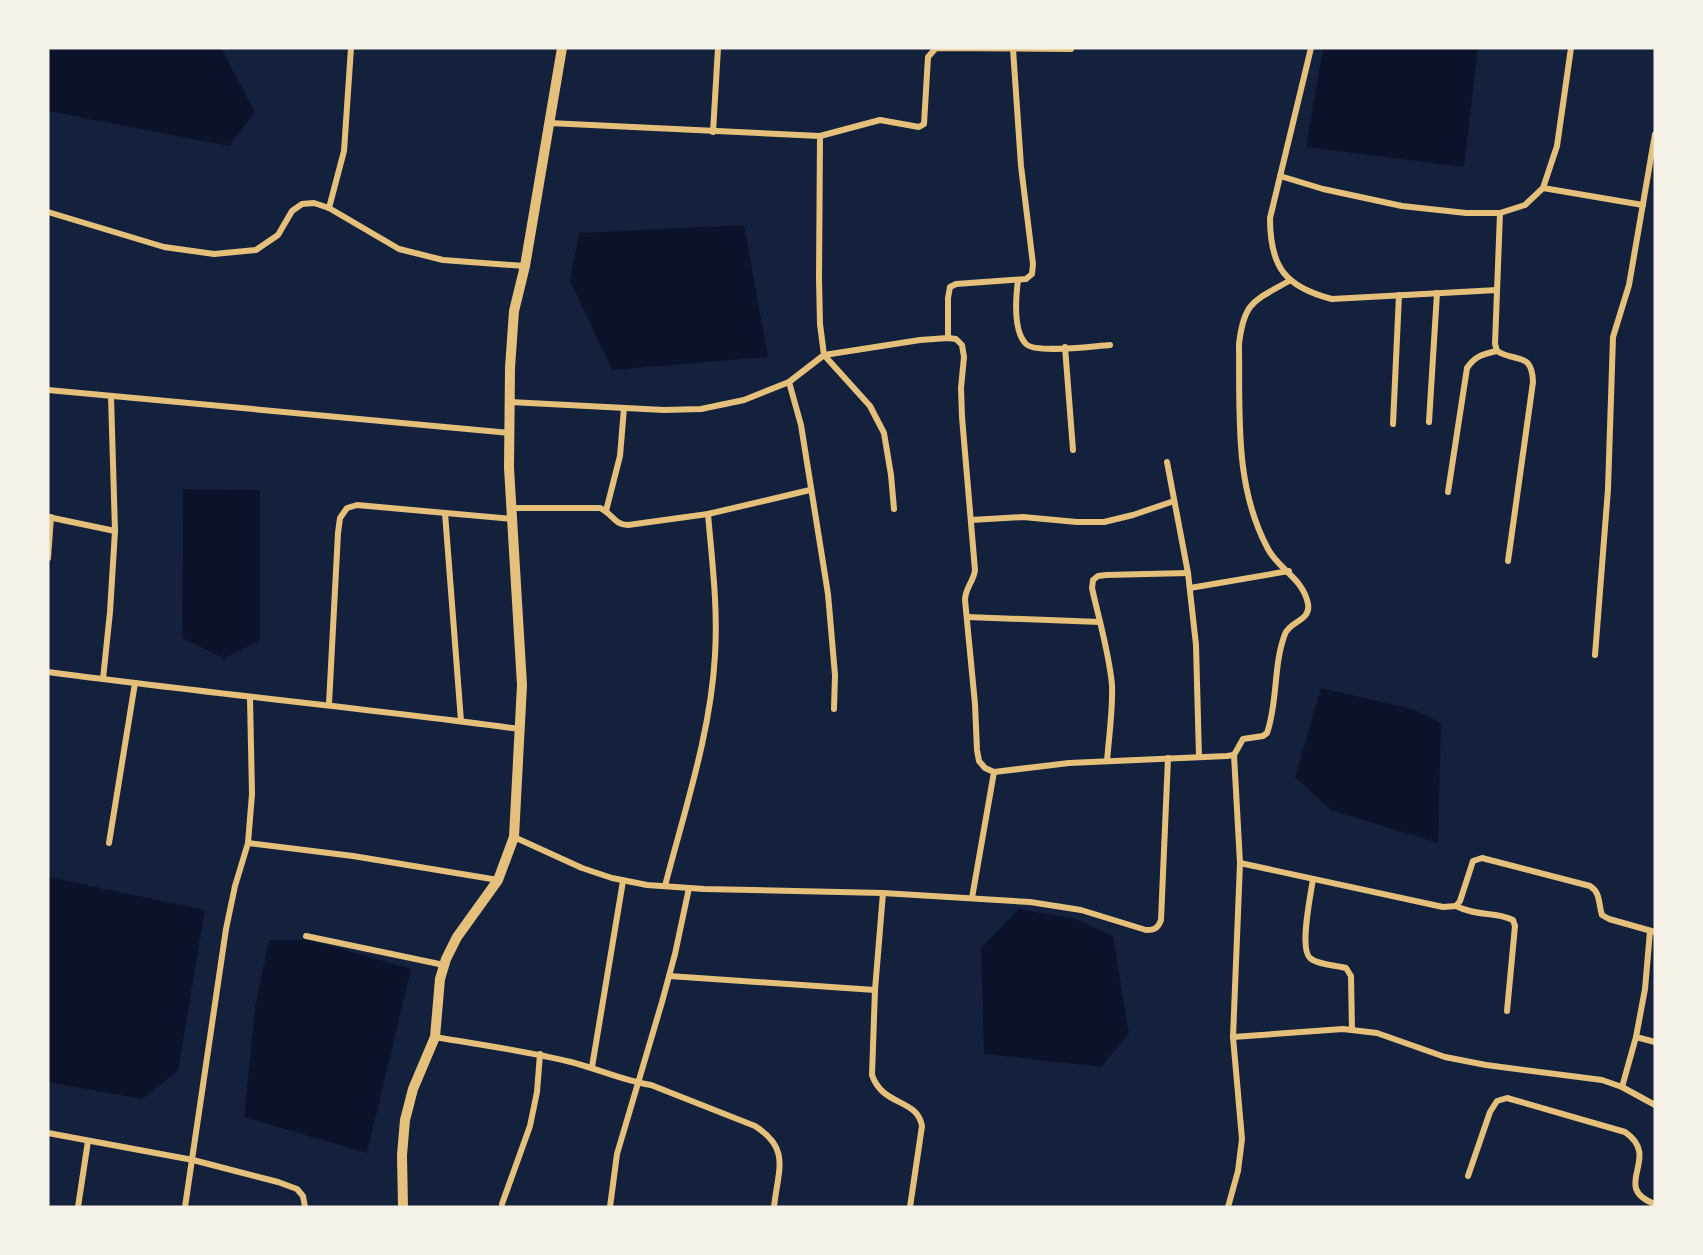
<svg xmlns="http://www.w3.org/2000/svg" width="1703" height="1255" font-family="'Noto Sans',sans-serif">
<rect width="100%" height="100%" fill="#14213d"/>
<g fill="#0b132b">
<path d="M48,48H221L255,112L229,146L48,111Z"/>
<path d="M1323,48H1478L1464,167L1306,147Z"/>
<path d="M744,225L768,357L612,370L570,281L579,233Z"/>
<path d="M183,489L260,490V640L224,658L182,638Z"/>
<path d="M1321,688L1412,709L1441,723L1438,843L1331,810L1295,777Z"/>
<path d="M48,877L205,910L178,1071L142,1099L48,1082Z"/>
<path d="M1019,909L1076,919L1113,936L1129,1034L1101,1067L984,1054L981,948Z"/>
<path d="M269,940H310L411,969L367,1153L244,1117L255,1007Z"/>
</g>
<g fill="none" stroke-linecap="round" stroke-linejoin="round">
<g stroke="#e5c07b" stroke-width="6">
<path d="M1311,48L1270,218C1270,267 1285,287 1332,299L1497,290"/>
<path d="M549,123L820,136L819,279L820,324L824,355L870,406L884,433L891,475L894,509"/>
<path d="M713,132L718,48"/>
<path d="M820,136L880,120L919,127L924,124L928,57L936,48L1071,49"/>
<path d="M1280,176L1323,189L1402,206L1466,213H1500L1525,205L1543,188L1557,146L1571,48"/>
<path d="M1543,188L1643,205"/>
<path d="M329,208L344,151L351,48"/>
<path d="M48,212L164,247L214,254L256,250L278,235L292,211L302,204L314,203L329,208L399,249L443,260L525,266"/>
<path d="M1500,213L1495,344L1497,351C1516,363 1532,351 1533,382L1508,561"/>
<path d="M1018,280C1016,296 1013,331 1026,344C1036,354 1093,346 1110,345"/>
<path d="M948,338V298L950,287L956,284L1026,279L1032,274L1033,264L1021,166L1013,49"/>
<path d="M1065,347L1073,450"/>
<path d="M789,382L801,425L828,594L835,675L834,709"/>
<path d="M48,390L510,433"/>
<path d="M510,402L664,410L701,409L744,400L789,382L824,355L920,340L948,338L956,339L962,345L964,357L961,388L962,417L975,570C974,581 965,588 965,600L975,704L977,750L979,761L985,768L994,772L972,898"/>
<path d="M1429,422L1437,293"/>
<path d="M1393,424L1399,295"/>
<path d="M1167,462L1188,573L1196,645L1199,757"/>
<path d="M1448,492L1467,368C1475,356 1483,354 1497,351"/>
<path d="M512,508H600C612,513 614,525 628,525L708,514L810,490"/>
<path d="M606,511L620,456L624,408"/>
<path d="M445,513L461,721"/>
<path d="M48,517L115,531"/>
<path d="M971,520L1023,517L1077,522H1104L1133,515L1174,501"/>
<path d="M48,558L51,517"/>
<path d="M1190,588L1289,571"/>
<path d="M967,617L1100,622"/>
<path d="M1595,655L1608,489L1613,337L1629,285L1655,134"/>
<path d="M48,672C205,693 363,708 520,729"/>
<path d="M103,679L110,612L115,531L111,396"/>
<path d="M329,704L338,533L340,518L347,508L357,505L512,519"/>
<path d="M1107,761C1109,736 1113,710 1112,685C1109,652 1099,620 1092,588L1093,580L1098,576L1106,575L1188,573"/>
<path d="M994,772L1069,763L1227,756L1234,755L1243,739L1263,736L1267,733C1278,702 1273,665 1285,634C1290,621 1311,621 1308,604C1303,578 1279,570 1268,549C1234,486 1240,414 1239,344C1244,301 1254,301 1289,281"/>
<path d="M514,837L582,868L612,878L647,885L704,889L883,893L1030,902L1081,910L1146,930C1155,930 1158,928 1161,920L1168,758"/>
<path d="M109,843L135,683"/>
<path d="M248,843L353,856L498,880"/>
<path d="M1240,863L1443,907L1456,906L1460,901L1473,861L1482,858L1590,886C1601,893 1598,903 1602,915L1609,919L1655,932"/>
<path d="M1313,879C1311,893 1299,949 1310,958C1318,965 1335,965 1346,968L1351,976L1352,1030"/>
<path d="M665,886C684,812 711,732 715,655C718,607 712,561 708,514"/>
<path d="M883,893L875,990L872,1075C883,1107 917,1098 922,1126L910,1207"/>
<path d="M1456,906C1478,917 1495,911 1513,920L1515,926L1507,1011"/>
<path d="M306,936L444,965"/>
<path d="M669,976L875,990"/>
<path d="M435,1037C481,1045 527,1051 571,1062C598,1069 624,1081 651,1085L755,1126C791,1149 778,1169 774,1207"/>
<path d="M1233,1037L1343,1029L1377,1033L1445,1057L1486,1065L1602,1080L1622,1087L1655,1105"/>
<path d="M1636,1037L1655,1042"/>
<path d="M592,1067L623,881"/>
<path d="M1622,1087L1636,1037L1645,989L1650,931"/>
<path d="M48,1133L193,1160L278,1182L297,1189L303,1196L305,1207"/>
<path d="M1468,1176L1490,1112L1497,1101L1507,1098L1625,1132C1663,1158 1609,1187 1655,1204"/>
<path d="M502,1204L530,1126L537,1092L540,1054"/>
<path d="M78,1207L88,1141"/>
<path d="M185,1207L226,929L235,886L248,843L252,794L250,698"/>
<path d="M610,1207L617,1154L662,1002L675,954L689,888"/>
<path d="M1228,1207L1238,1171L1242,1139L1233,1037L1240,863L1234,755"/>
</g>
<path stroke="#e5c07b" stroke-width="10" d="M403,1207L402,1155L405,1120L413,1089L435,1037L440,979L446,959L457,937L498,880L514,837L522,685L509,468L510,368L514,311L525,266L562,48"/>
</g>
<rect width="1703" height="1255" fill="none" stroke="#f6f1e7" stroke-width="99"/>
</svg>
